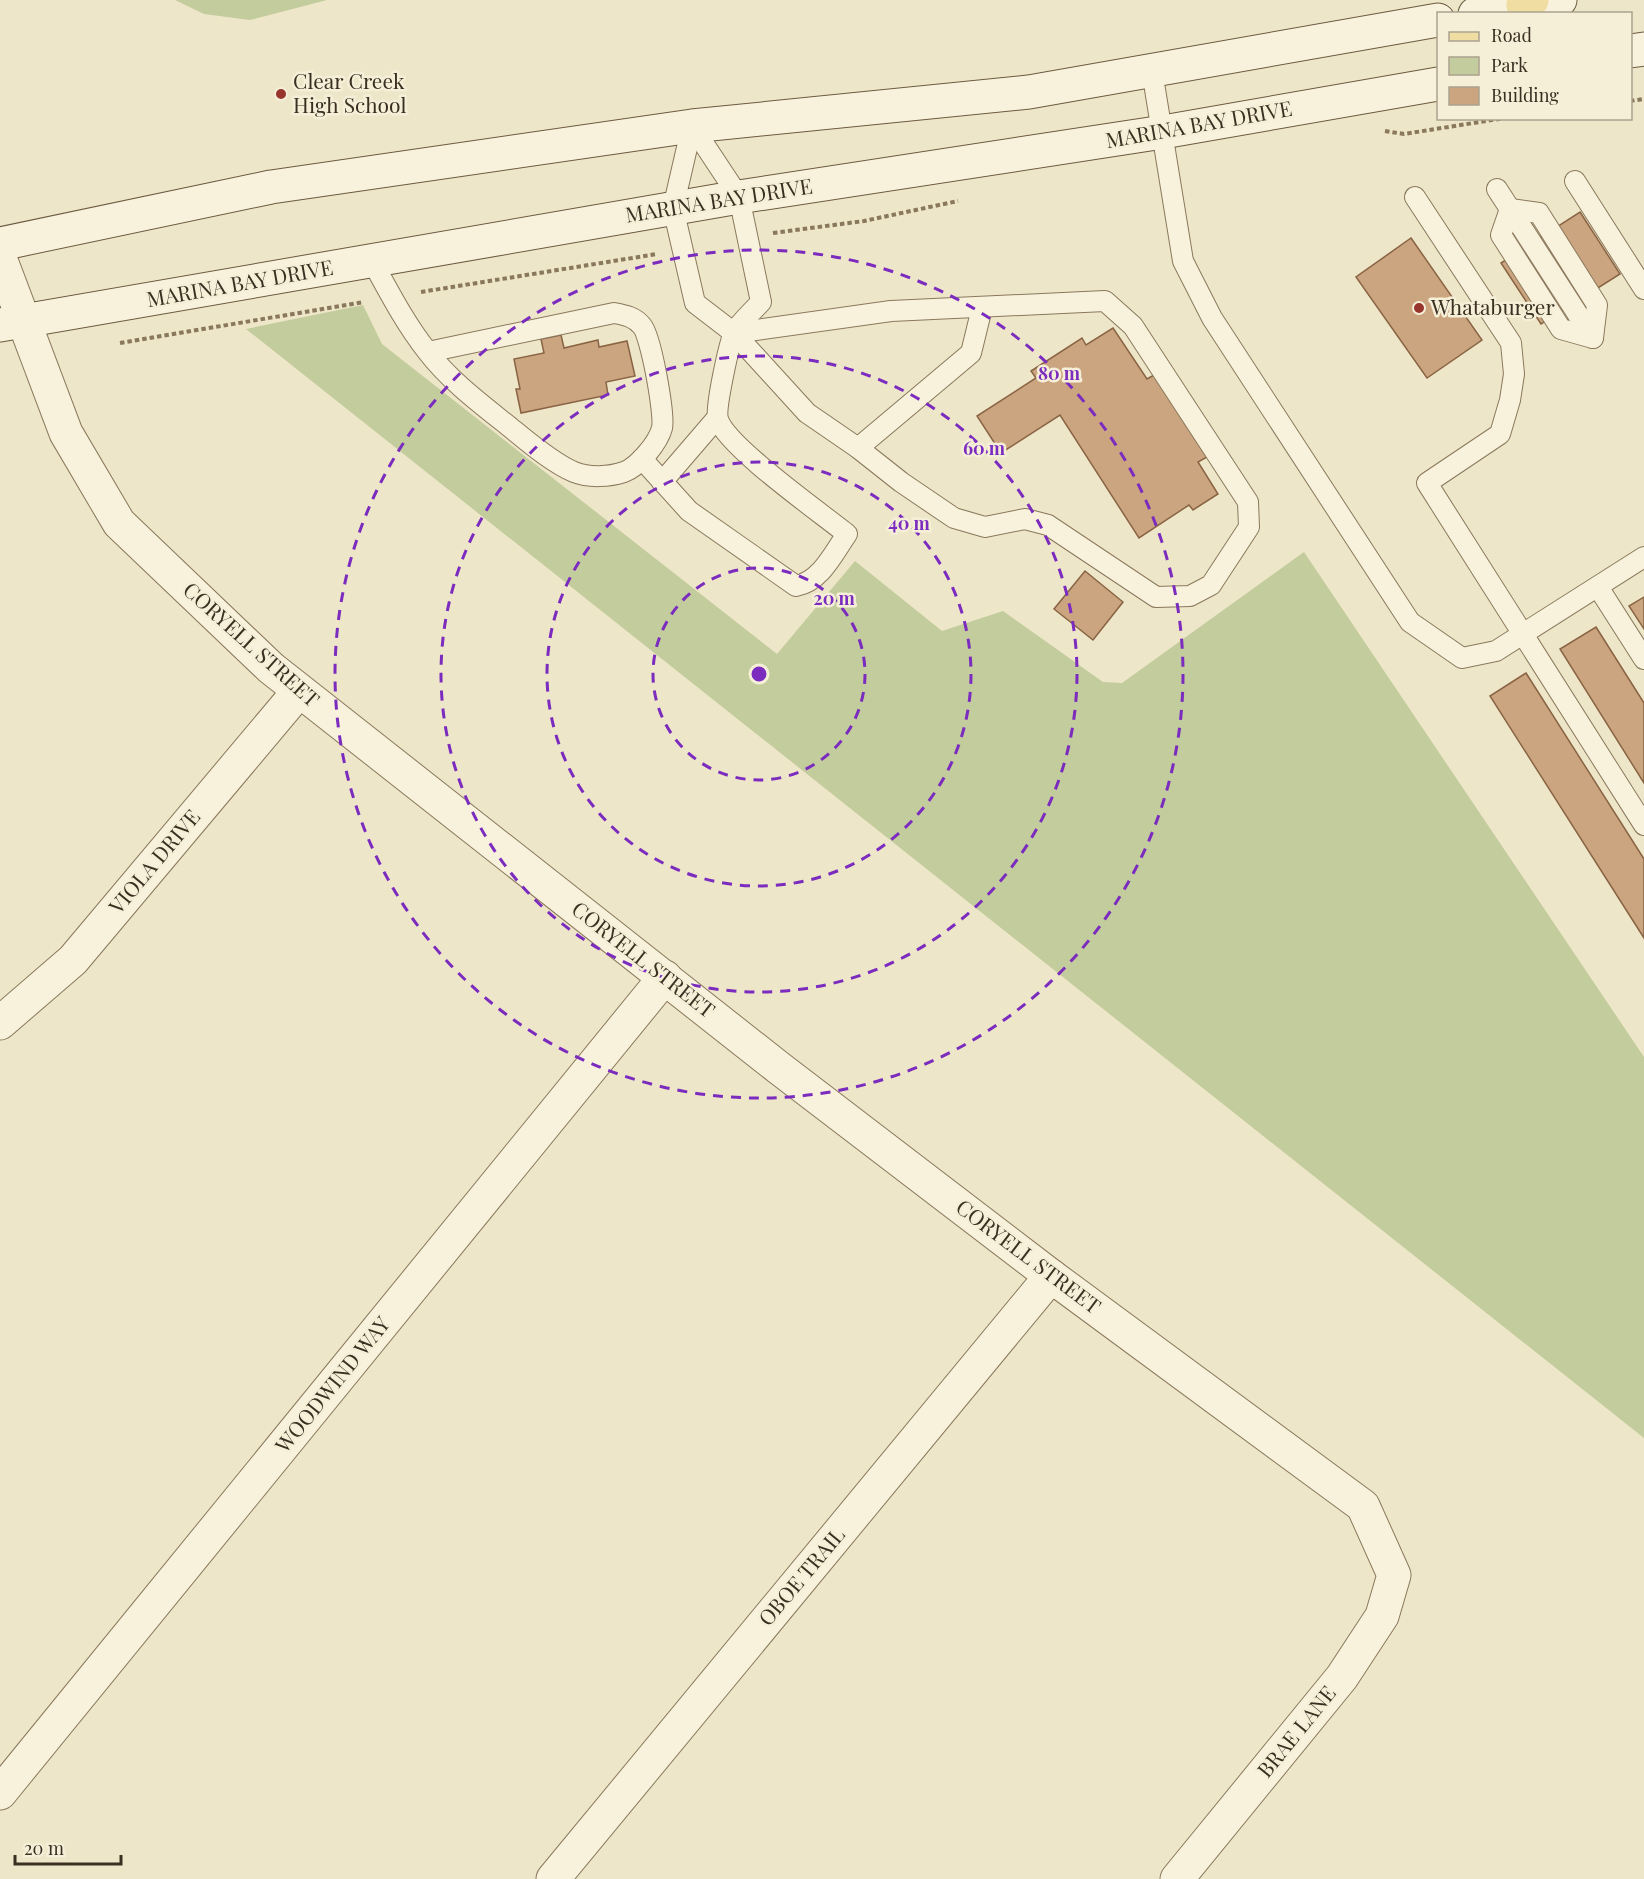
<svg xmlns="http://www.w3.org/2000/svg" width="1644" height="1879" font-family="'Playfair Display',serif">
<rect width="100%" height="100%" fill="#eee6c8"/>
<g fill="#c3cc9c">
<path d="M175,0H327L250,20L204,14Z"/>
<path d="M363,305L382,344L777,654L855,561L942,631L1003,611L1103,682L1122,683L1304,552L1644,1057V1438L246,329Z"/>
</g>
<g fill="#cba57f" stroke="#896444" stroke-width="1.5">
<path d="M1580,212L1620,274L1541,324L1501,263Z"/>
<path d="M1411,238L1482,340L1427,378L1356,277Z"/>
<path d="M1113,328L1147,379L1154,375L1207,457L1198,462L1218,494L1193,510L1189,505L1139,538L1060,415L1001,453L977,416L1036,378L1031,371L1082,338L1086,345Z"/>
<path d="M561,335L564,348L598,340L599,347L627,341L635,376L606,382L608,395L521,413L516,389H520L514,359L544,353L541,339Z"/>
<path d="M1085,571L1123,602L1093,640L1054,609Z"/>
<path d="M1644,597V629L1629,606Z"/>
<path d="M1596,627L1644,703V783L1560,649Z"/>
<path d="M1526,673L1644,859V938L1490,696Z"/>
</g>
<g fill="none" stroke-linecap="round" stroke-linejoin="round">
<defs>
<g id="lane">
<path d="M1152,71L1183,261L1212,318L1410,622L1462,658L1496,651L1644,557"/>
<path d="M692,126L673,208L695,303L734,333L807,413L858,448L971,353L982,308"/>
<path d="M1575,181L1644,289"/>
<path d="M1497,189L1593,338"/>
<path d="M1415,197L1511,343L1514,374L1510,400L1500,434L1427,483L1644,825"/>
<path d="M1510,209L1539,213L1597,305L1593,338L1561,329L1501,235Z"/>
<path d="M372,261C389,292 405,323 427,351C450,381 481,404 511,428C528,442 554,464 574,472C589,478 609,477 624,472C638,467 658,443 662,428C665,415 651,336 642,326C635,317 625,315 614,313L428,352"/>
<path d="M734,333L891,311L1105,301L1133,326L1248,502L1249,527L1211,585L1190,596L1156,597L1048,525L1025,519L985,527L954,518L901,482L858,448"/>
<path d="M642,459L689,511L796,586C821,581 833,554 847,534C821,513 726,446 718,419C715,408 729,344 734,333C740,322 753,311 761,302L739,197L692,126"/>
<path d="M662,482L717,418"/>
<path d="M1598,587L1644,659"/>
</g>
<g id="street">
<path d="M0,258L66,433L119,523L271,668L779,1068L1051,1276L1363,1506L1394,1575L1382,1616L1342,1677L1177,1879"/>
<path d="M0,1023L73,960L299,691"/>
<path d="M0,1793L665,977"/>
<path d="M553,1879L1051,1276"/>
</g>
<g id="secondary">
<path d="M1475,14L1560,0"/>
<path d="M1630,51L1644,49"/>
<path d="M0,244L271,187L692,126L1029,92L1438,20"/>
<path d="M0,325L739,197L1163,132L1438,84"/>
</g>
<path id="primary" d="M1523,5L1532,0"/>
</defs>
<use href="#lane" stroke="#8a785d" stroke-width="22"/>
<use href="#street" stroke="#8a785d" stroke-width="35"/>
<use href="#secondary" stroke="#6c5a40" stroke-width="35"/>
<use href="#primary" stroke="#584631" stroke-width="35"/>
<g stroke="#8a785d" stroke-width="4" stroke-dasharray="4.5 3" stroke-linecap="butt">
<path d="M1630,101L1644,99"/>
<path d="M1385,131L1404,134L1505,118"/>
<path d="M773,233L864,221L958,201"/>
<path d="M421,292L657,254"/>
<path d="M120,343L364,302"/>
</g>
<use href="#lane" stroke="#f8f2dc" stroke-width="20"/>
<use href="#street" stroke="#f8f2dc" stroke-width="33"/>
<use href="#secondary" stroke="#f8f2dc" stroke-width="33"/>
<use href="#primary" stroke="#efdda2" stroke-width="33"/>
</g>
<g fill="none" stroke="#7b2cbf" stroke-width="3" stroke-dasharray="10 8">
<circle cx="759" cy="674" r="106"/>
<circle cx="759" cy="674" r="212"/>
<circle cx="759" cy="674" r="318"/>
<circle cx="759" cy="674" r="424"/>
</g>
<g fill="#98362e" stroke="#f5efd8" stroke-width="2">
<circle cx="281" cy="94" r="6"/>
<circle cx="1419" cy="308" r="6"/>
</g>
<g text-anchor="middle" stroke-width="5" stroke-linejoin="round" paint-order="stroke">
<g font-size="21" fill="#3b2f21" stroke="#f5efd8" text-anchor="start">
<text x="293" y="89">Clear Creek<tspan x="293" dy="24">High School</tspan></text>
<text x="1431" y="315">Whataburger</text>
</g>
<g font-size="21" fill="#3b2f21" stroke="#f5efd8">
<text transform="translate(1199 125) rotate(-10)" y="7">MARINA BAY DRIVE</text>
<text transform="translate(719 201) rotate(-9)" y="7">MARINA BAY DRIVE</text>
<text transform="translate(240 284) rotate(-10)" y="7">MARINA BAY DRIVE</text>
<text transform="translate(251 645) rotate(42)" y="7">CORYELL STREET</text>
<text transform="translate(155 862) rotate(-50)" y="7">VIOLA DRIVE</text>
<text transform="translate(643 960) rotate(38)" y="7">CORYELL STREET</text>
<text transform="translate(1028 1257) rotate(37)" y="7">CORYELL STREET</text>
<text transform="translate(333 1385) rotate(-51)" y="7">WOODWIND WAY</text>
<text transform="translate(802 1577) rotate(-50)" y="7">OBOE TRAIL</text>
<text transform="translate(1297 1732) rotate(-51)" y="7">BRAE LANE</text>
</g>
</g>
<circle cx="759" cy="674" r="9" fill="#7b2cbf" stroke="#f5efd8" stroke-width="3"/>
<g font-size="18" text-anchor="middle" font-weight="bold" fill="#7b2cbf" stroke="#f5efd8" stroke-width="5" stroke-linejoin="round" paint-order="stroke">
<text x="1059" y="380">80 m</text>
<text x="984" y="455">60 m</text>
<text x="909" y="530">40 m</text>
<text x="834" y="605">20 m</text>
</g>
<rect x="1437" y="12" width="195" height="108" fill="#f5efd8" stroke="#aba28f" stroke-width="1.5"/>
<rect x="1449" y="32" width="30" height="9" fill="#efdda2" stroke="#aba28f" stroke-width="1.5"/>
<text x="1491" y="42" font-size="18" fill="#3b2f21">Road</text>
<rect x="1449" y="57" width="30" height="18" fill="#c3cc9c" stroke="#aba28f" stroke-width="1.5"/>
<text x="1491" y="72" font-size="18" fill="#3b2f21">Park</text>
<rect x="1449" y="87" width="30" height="18" fill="#cba57f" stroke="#aba28f" stroke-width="1.5"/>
<text x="1491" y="102" font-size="18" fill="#3b2f21">Building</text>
<path d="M15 1855v9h106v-9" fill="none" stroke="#3b2f21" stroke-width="3"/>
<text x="24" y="1855" font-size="18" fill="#3b2f21" stroke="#f5efd8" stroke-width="4.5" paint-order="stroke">20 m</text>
</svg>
